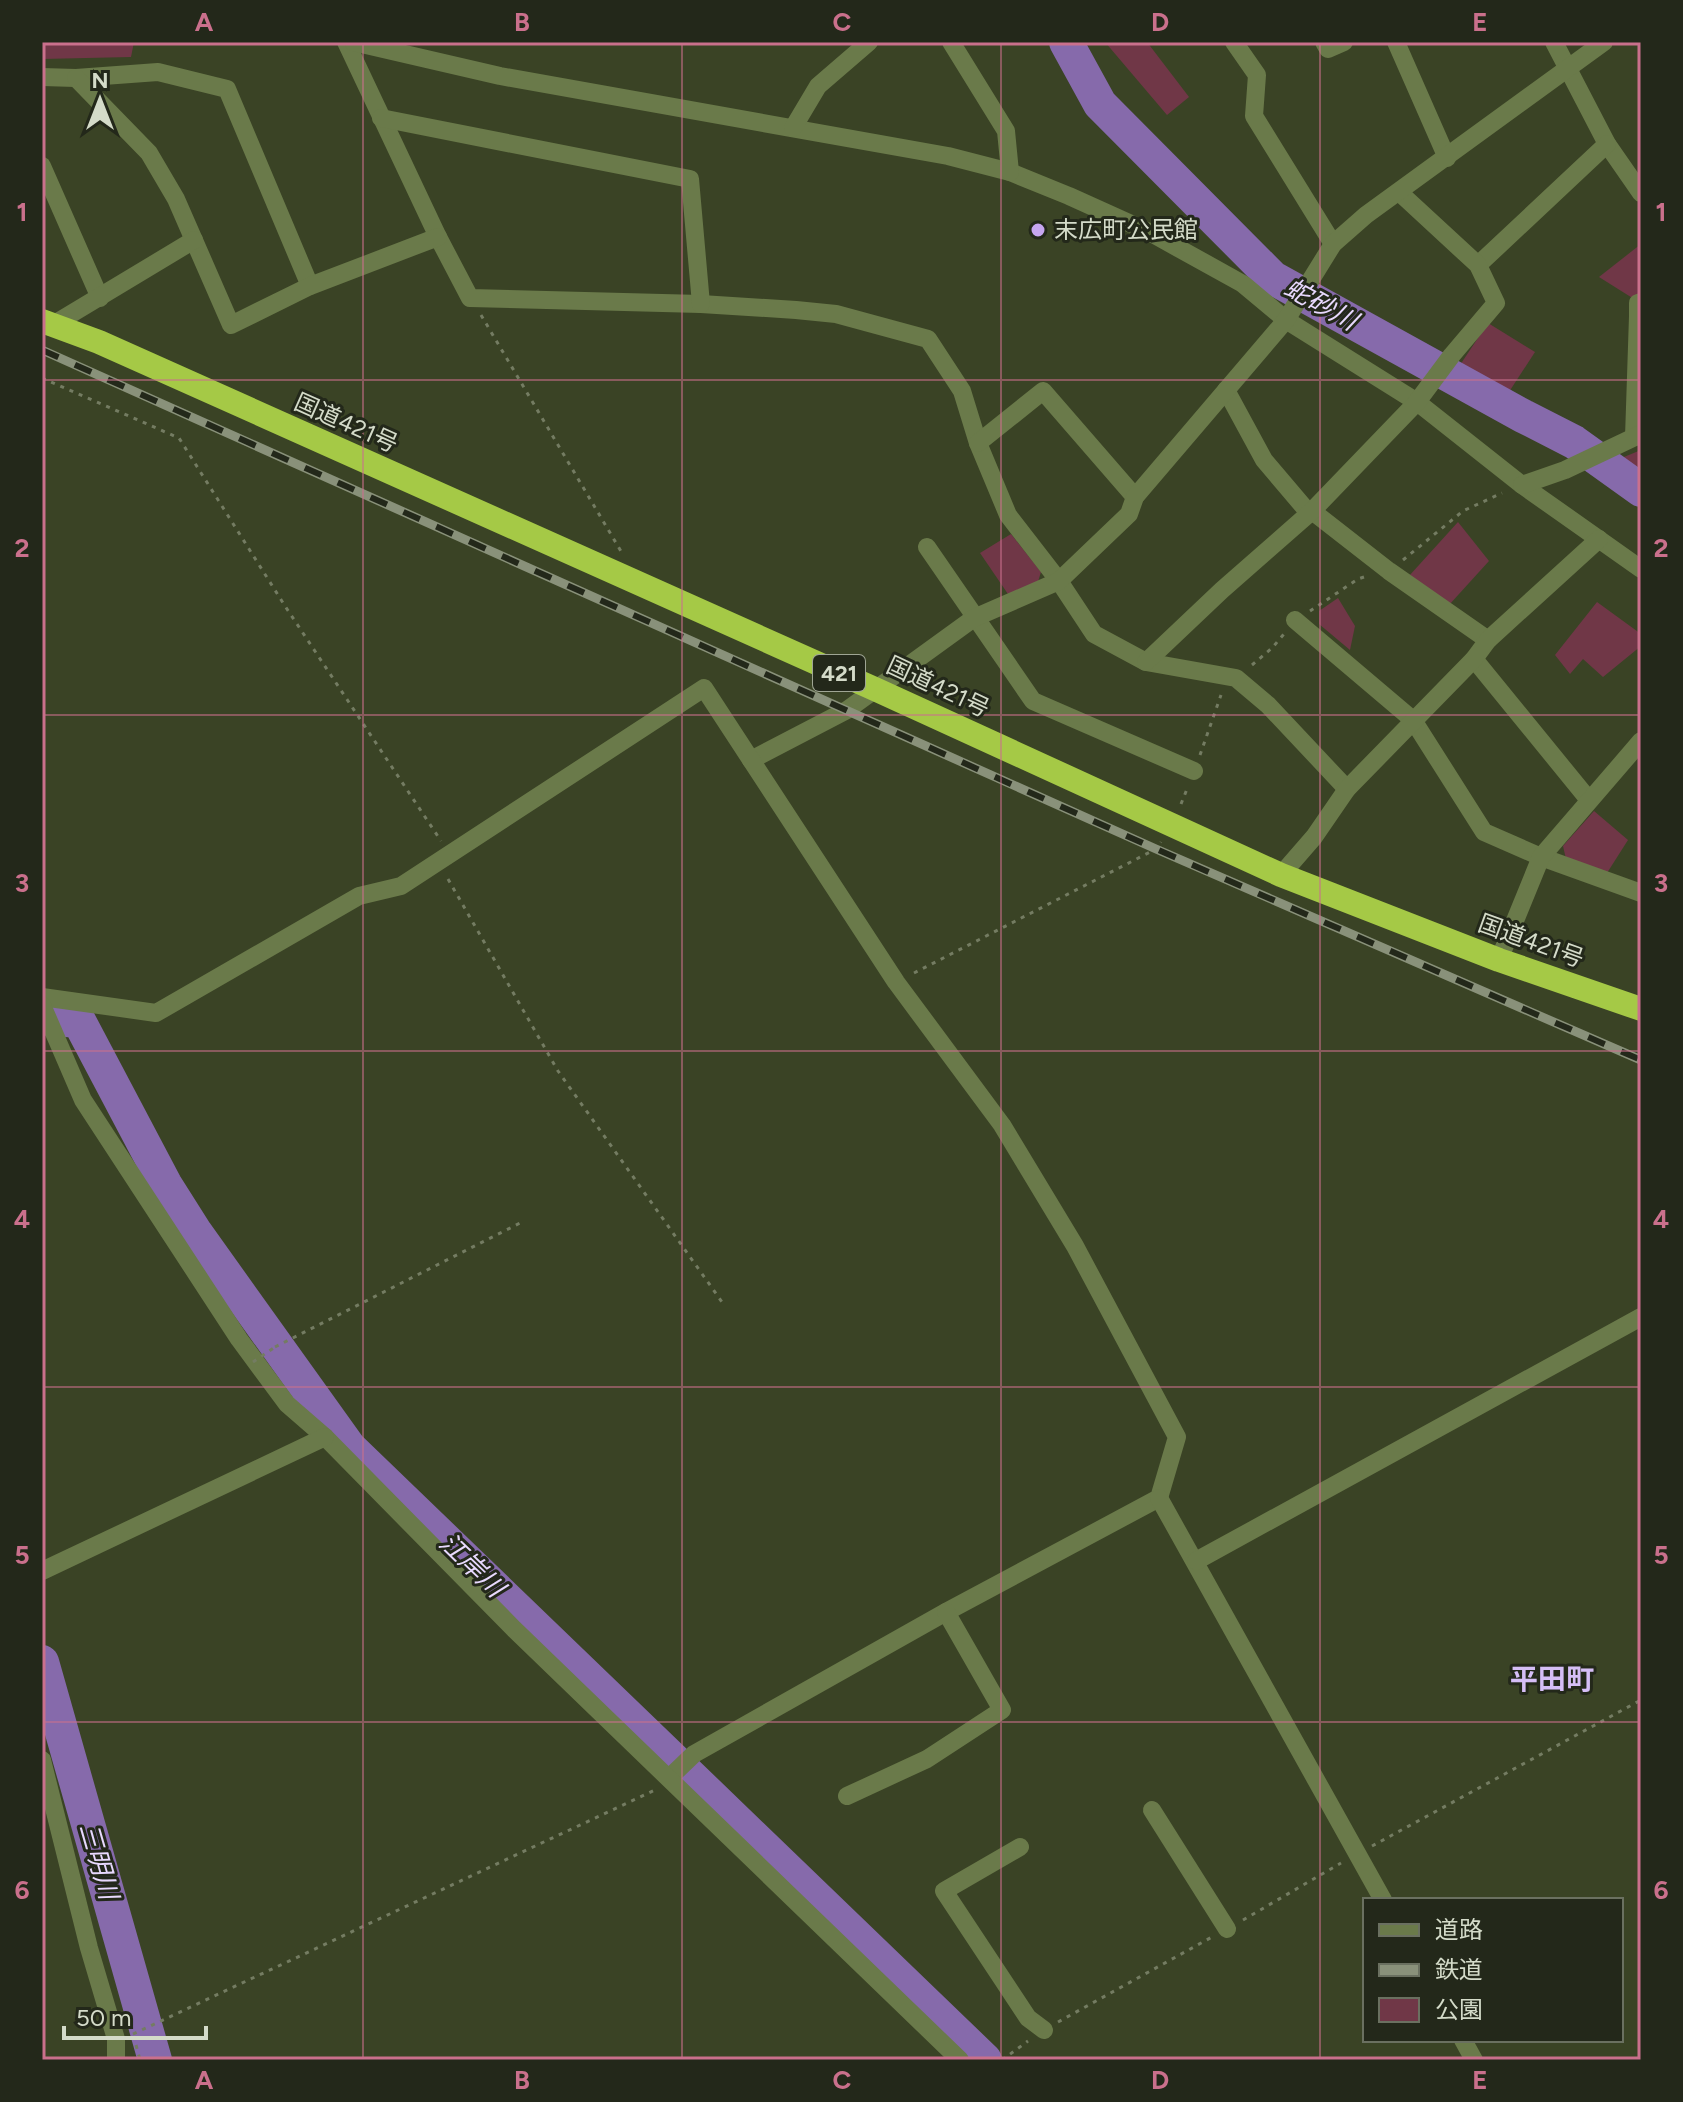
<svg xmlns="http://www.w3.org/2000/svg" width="1683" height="2102" font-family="Figtree,'Noto Sans JP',sans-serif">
<rect width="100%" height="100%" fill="#3a4325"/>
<g fill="#703747">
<path d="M42,42H134L131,57L42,59Z"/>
<path d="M1105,42H1147L1189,97L1167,115Z"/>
<path d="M1641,244V296L1634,299L1599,277Z"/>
<path d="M1488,323L1535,352L1507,395L1460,365Z"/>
<path d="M1641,450V473L1619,459Z"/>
<path d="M1458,522L1489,561L1449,605L1409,576Z"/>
<path d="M1011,534L1041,572L1037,585L1010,597L980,553Z"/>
<path d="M1338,598L1355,626L1350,650L1319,624V611Z"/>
<path d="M1597,602L1641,634V646L1603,677L1583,659L1570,674L1555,655Z"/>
<path d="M1594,811L1628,840L1607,873L1566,859L1563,846Z"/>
</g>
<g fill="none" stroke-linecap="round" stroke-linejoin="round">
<g stroke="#866aab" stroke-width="34">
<path d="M1066,42L1100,104L1273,278L1523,416L1574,442L1641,490"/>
<path d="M42,1018L79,1021L165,1184L196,1233L349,1447L985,2060"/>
<path d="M42,1662L155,2060"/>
</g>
<g stroke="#747c62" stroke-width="3" stroke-dasharray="4 6" stroke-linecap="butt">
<path d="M481,315L622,553"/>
<path d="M42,378L179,438L285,606L441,841"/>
<path d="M1403,560L1463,511L1502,493"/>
<path d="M1310,611L1358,579L1364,577"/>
<path d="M1252,665L1272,648L1284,634"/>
<path d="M1200,755L1221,695"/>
<path d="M1181,804L1187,789"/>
<path d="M448,879L558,1071L722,1302"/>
<path d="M914,973L1156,849L1161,842"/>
<path d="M275,1347L522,1222"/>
<path d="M1372,1846L1641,1700"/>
<path d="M1243,1920L1341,1863"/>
<path d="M1058,2022L1212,1937"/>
<path d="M133,2034L655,1790"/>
<path d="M136,2045L140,2060"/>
<path d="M1002,2060L1028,2041"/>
</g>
<g stroke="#6a7a4a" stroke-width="18">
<path d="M346,42L438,237L470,298L701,304L796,310L836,314L928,339L962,391L978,443L1008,515L1059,581L1094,634L1146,662L1236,678L1268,705L1347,789"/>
<path d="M353,42L500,76L948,156L1010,172L1069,196L1151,233L1243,284L1286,320L1417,402L1522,485L1641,569"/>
<path d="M951,42L1006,131L1010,172"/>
<path d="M1234,42L1257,75L1254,116L1333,244"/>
<path d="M1324,42L1328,49L1344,42"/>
<path d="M1396,42L1447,158"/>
<path d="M1554,42L1607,144L1641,193"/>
<path d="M42,77L76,78L158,72L227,89L310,286"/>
<path d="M76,78L149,153L176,199L231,325L310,286L438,237"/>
<path d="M381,118L690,179L701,304"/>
<path d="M793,128L818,86L869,42"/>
<path d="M42,166L100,298"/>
<path d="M1478,265L1607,144"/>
<path d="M51,326L194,240"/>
<path d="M1226,390L1264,460L1309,513"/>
<path d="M1634,437L1638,316V303L1641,302"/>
<path d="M978,443L1043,391L1135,497"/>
<path d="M1522,485L1565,470L1641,434"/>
<path d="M1312,511L1389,571L1488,640"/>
<path d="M927,547L1033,701L1194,771"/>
<path d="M1295,620L1413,720L1484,832L1541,857L1641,893"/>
<path d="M1474,659L1589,800"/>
<path d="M1146,662L1222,590L1312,511L1417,402L1452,355L1496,303L1478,265L1400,193"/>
<path d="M751,760L847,710L974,618L1059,581L1129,514L1135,497L1286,320L1333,244L1366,215L1604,42"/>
<path d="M1281,875L1314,837L1347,789L1474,659L1488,640L1599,539"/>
<path d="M1499,960L1541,857L1641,741"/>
<path d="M42,997L156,1013L359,896L401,886L704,688L896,982L1002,1125L1075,1246L1177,1437L1159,1498L946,1612L694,1754L670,1777"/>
<path d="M42,1005L83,1100L239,1339L287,1404L325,1437L514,1629L960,2060"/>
<path d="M1159,1498L1383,1900"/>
<path d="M1196,1561L1641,1317"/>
<path d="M42,1571L325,1437"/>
<path d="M42,1760L89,1948L116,2039V2060"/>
<path d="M847,1796L927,1759L1002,1710L946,1612"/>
<path d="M1152,1810L1227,1929"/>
<path d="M1020,1847L944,1891L1028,2018L1044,2030"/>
<path d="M1463,2040L1474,2060"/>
</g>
<path stroke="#a5c946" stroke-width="24" d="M42,321L99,342L877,690L1281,875L1499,960L1641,1009"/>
<defs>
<path id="rail" d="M42,350L1156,849L1641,1060"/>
</defs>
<use href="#rail" stroke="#89917a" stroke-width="9"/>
<use href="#rail" stroke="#23281a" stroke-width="6" stroke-dasharray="18" stroke-linecap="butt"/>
<path stroke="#747c62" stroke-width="3" stroke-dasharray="4 6" stroke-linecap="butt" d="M253,1362L275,1347"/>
</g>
<path fill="none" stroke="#ca708c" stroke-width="2" stroke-opacity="0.55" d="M363,42V2060M682,42V2060M1001,42V2060M1320,42V2060M42,380H1641M42,715H1641M42,1051H1641M42,1387H1641M42,1722H1641"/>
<circle fill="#c6a6f0" stroke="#23281a" stroke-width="3" cx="1038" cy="230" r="8"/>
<g text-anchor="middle" stroke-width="6" stroke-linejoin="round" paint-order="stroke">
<rect fill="#23281a" stroke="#9fa594" stroke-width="2" x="813" y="655" width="52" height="36" rx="6"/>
<g font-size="22" font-weight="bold" fill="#d4dbc9">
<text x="839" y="681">421</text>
</g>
<g font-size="24" fill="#d4dbc9" stroke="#23281a" text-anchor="start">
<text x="1054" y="238">末広町公民館</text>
</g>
<g font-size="24" fill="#d4dbc9" stroke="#23281a">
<text transform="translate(346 423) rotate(24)" y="8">国道421号</text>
<text transform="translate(938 687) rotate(25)" y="8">国道421号</text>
<text transform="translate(1531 941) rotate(20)" y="8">国道421号</text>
</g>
<g font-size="26" font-style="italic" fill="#e8d9fe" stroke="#23281a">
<text transform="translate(1321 304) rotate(29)" y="9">蛇砂川</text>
<text transform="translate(472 1565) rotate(44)" y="9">江岸川</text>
<text transform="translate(99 1861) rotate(74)" y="9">三明川</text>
</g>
<g font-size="28" font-weight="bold" fill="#d5bef6" stroke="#23281a">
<text x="1552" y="1689">平田町</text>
</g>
</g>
<rect width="1683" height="2102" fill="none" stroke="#23281a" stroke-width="88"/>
<rect x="1363" y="1898" width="260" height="144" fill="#23281a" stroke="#6a7060" stroke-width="2"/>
<rect x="1379" y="1924" width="40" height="12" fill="#6a7a4a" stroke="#6a7060" stroke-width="2"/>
<text x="1435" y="1938" font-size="24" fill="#d4dbc9">道路</text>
<rect x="1379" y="1964" width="40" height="12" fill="#89917a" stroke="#6a7060" stroke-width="2"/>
<text x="1435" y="1978" font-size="24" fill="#d4dbc9">鉄道</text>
<rect x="1379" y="1998" width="40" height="24" fill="#703747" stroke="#6a7060" stroke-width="2"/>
<text x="1435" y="2018" font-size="24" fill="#d4dbc9">公園</text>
<g transform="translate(100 100)" stroke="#23281a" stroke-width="6" paint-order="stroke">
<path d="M0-6L14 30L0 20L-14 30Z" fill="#d4dbc9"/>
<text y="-12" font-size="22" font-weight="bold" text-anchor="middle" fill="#d4dbc9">N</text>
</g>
<path d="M64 2026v12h142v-12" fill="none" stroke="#d4dbc9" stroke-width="4"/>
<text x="76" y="2026" font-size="24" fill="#d4dbc9" stroke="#23281a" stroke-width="6" paint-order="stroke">50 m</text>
<rect x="44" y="44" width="1595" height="2014" fill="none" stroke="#ca708c" stroke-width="3"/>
<g font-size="26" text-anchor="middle" font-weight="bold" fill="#ca708c">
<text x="204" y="31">A</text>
<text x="522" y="31">B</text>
<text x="842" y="31">C</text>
<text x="1160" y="31">D</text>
<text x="1480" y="31">E</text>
<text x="22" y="221">1</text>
<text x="1661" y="221">1</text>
<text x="22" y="557">2</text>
<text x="1661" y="557">2</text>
<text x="22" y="892">3</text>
<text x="1661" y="892">3</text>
<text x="22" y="1228">4</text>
<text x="1661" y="1228">4</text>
<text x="22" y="1564">5</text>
<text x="1661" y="1564">5</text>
<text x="22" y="1899">6</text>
<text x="1661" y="1899">6</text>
<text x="204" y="2089">A</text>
<text x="522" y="2089">B</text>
<text x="842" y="2089">C</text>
<text x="1160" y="2089">D</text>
<text x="1480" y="2089">E</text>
</g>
</svg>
